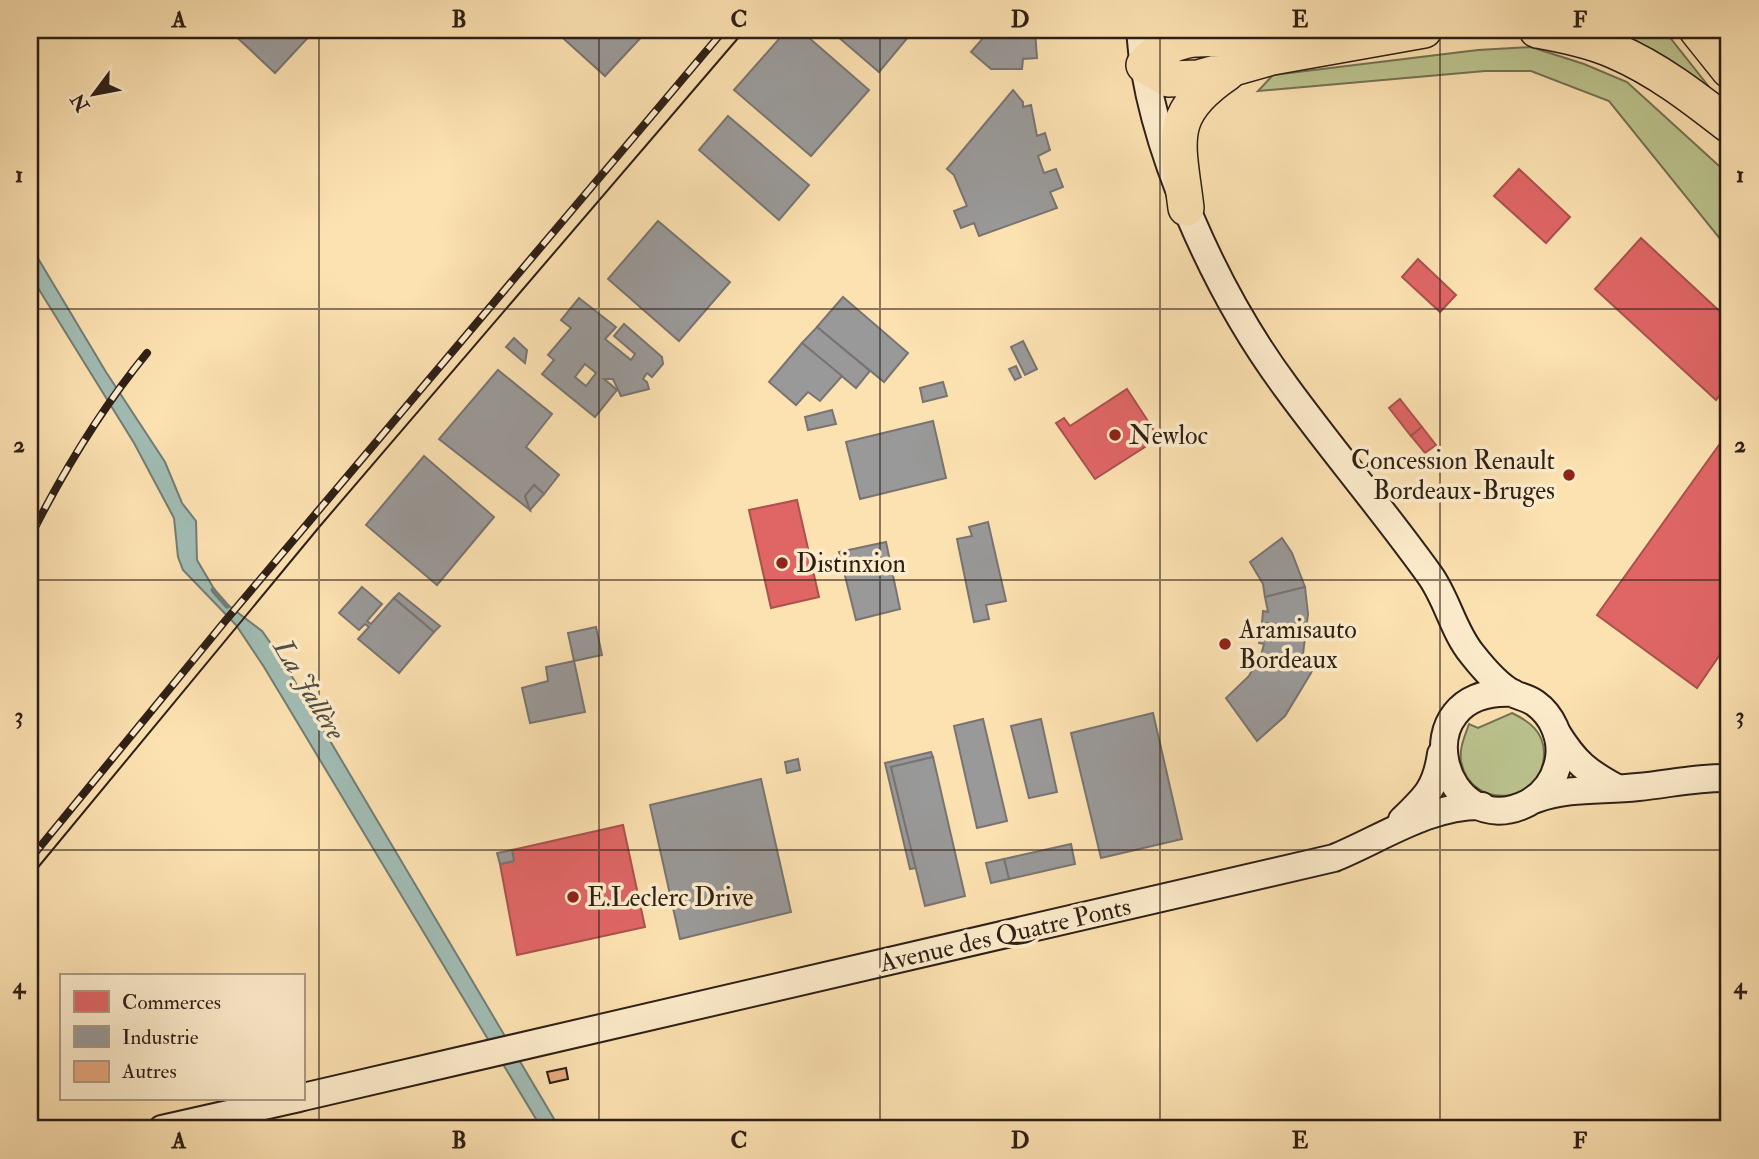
<svg xmlns="http://www.w3.org/2000/svg" width="1759" height="1159" font-family="'IM FELL Double Pica',serif">
<rect width="100%" height="100%" fill="#fce1b1"/>
<filter id="stains"><feTurbulence type="fractalNoise" baseFrequency=".00286" numOctaves="4"/><feColorMatrix values="0 0 0 0 .2 0 0 0 0 .09 0 0 0 0 .02 0 0 0 .5 -.17"/></filter>
<radialGradient id="worn" r=".72"><stop offset=".6" stop-color="#630" stop-opacity="0"/><stop offset="1" stop-color="#630" stop-opacity=".3"/></radialGradient>
<g fill="#bbc38e" stroke="#747152" stroke-width="2">
<path d="M1592,30H1664L1721,102Z"/>
<path d="M1531,47L1584,64L1627,82L1729,175V250L1609,101L1531,71H1485L1258,91L1273,75L1478,50Z"/>
<path d="M1512,713C1529,721 1544,732 1544,753C1544,806 1470,811 1461,761C1459,748 1465,736 1469,724L1478,728Z"/>
</g>
<path fill="#a1bcb4" stroke="#737d75" stroke-width="2" d="M30,245L106,372L165,462L182,503L196,521L197,560L220,599L262,631L281,658L560,1129H542L264,667L236,625L183,570L178,557L174,518L134,443L30,275Z"/>
<g fill="#e06666" stroke="#ab514e" stroke-width="2">
<path d="M1519,169L1570,217L1546,243L1494,196Z"/>
<path d="M1641,238L1729,320V385L1716,400L1595,289Z"/>
<path d="M1418,259L1456,295L1440,312L1402,277Z"/>
<path d="M1127,389L1159,438L1095,479L1056,423L1064,418L1070,426Z"/>
<path d="M1400,399L1422,427L1411,436L1389,408Z"/>
<path d="M1422,427L1436,445L1425,453L1411,436Z"/>
<path d="M1729,431V648L1726,646L1697,688L1597,615Z"/>
<path d="M797,500L819,597L771,608L749,510Z"/>
<path d="M623,825L645,927L517,955L500,864L514,861L512,850Z"/>
</g>
<g fill="#999" stroke="#797472" stroke-width="2" fill-rule="evenodd">
<path d="M229,30H315L275,73Z"/>
<path d="M554,30H648L605,76Z"/>
<path d="M787,30H800L869,90L811,156L734,90Z"/>
<path d="M830,30H914L879,72Z"/>
<path d="M990,30H1035L1037,58L1023,59L1022,69H991L971,52Z"/>
<path d="M1013,90L1023,102V107L1031,105L1037,136L1045,133L1050,150L1038,156L1044,173L1056,169L1063,187L1050,192L1057,208L979,236L974,223L961,228L954,211L967,206L954,175L947,169Z"/>
<path d="M728,116L809,185L779,220L699,150Z"/>
<path d="M658,221L730,282L679,341L608,279Z"/>
<path d="M843,297L908,353L884,382L817,327Z"/>
<path d="M579,298L616,327L605,339L631,360L635,354L614,336L624,324L662,357L663,364L652,377L647,373L643,379L647,382L649,389L621,396L613,379H604L617,390L595,417L542,374L554,360L548,355L571,328L561,320ZM585,364L596,373L586,386L575,377Z"/>
<path d="M817,327L870,371L856,388L802,343Z"/>
<path d="M514,338L527,350L525,363L506,347Z"/>
<path d="M1023,341L1037,369L1025,375L1011,347Z"/>
<path d="M802,343L842,376L820,401L808,392L796,405L769,382Z"/>
<path d="M1016,366L1021,377L1015,380L1009,369Z"/>
<path d="M498,370L552,414L526,447L559,475L544,494L534,485L525,496L530,510L439,439Z"/>
<path d="M943,382L947,396L923,402L920,388Z"/>
<path d="M832,410L836,424L808,430L805,417Z"/>
<path d="M933,421L946,478L860,499L846,442Z"/>
<path d="M424,456L494,517L437,585L366,525Z"/>
<path d="M534,485L544,494L530,510L525,496Z"/>
<path d="M988,522L1006,601L986,605L989,619L974,622L957,539L972,536L969,527Z"/>
<path d="M1282,538L1292,553L1305,587L1265,597L1263,584L1250,562Z"/>
<path d="M886,542L900,609L856,620L839,552Z"/>
<path d="M362,587L382,604L367,621L371,624L394,598L434,632L399,673L358,639L369,627L365,624L359,630L339,613Z"/>
<path d="M1305,587L1308,614L1303,654L1316,659L1311,673L1285,716L1257,741L1226,698L1249,676L1262,652L1264,644L1259,643L1261,633H1267L1268,623H1262L1263,611L1268,612L1265,597Z"/>
<path d="M399,593L440,626L434,632L394,598Z"/>
<path d="M1262,623H1268L1267,633H1261Z"/>
<path d="M596,627L602,655L574,661L568,633Z"/>
<path d="M574,661L585,712L530,723L522,688L548,681L546,667Z"/>
<path d="M1153,713L1182,839L1101,858L1071,733Z"/>
<path d="M983,719L1007,821L977,828L954,726Z"/>
<path d="M1041,719L1057,792L1029,798L1011,726Z"/>
<path d="M931,752L933,757L891,767L916,868L910,869L885,763Z"/>
<path d="M933,757L965,896L925,906L891,767Z"/>
<path d="M798,759L800,770L787,773L785,762Z"/>
<path d="M761,779L791,912L680,939L650,805Z"/>
<path d="M1071,844L1075,864L1009,879L1004,859Z"/>
<path d="M512,850L514,861L500,864L497,853Z"/>
<path d="M1004,859L1009,879L991,883L986,863Z"/>
</g>
<g fill="none" stroke-linecap="round" stroke-linejoin="round">
<path stroke="#737d75" stroke-width="5" d="M213,590L227,606"/>
</g>
<path fill="#e8a97f" stroke="#2e1f16" stroke-width="2" d="M566,1068L568,1079L550,1083L547,1072Z"/>
<g fill="none" stroke-linecap="round" stroke-linejoin="round">
<defs>
<g id="secondary">
<path d="M1140,30C1148,146 1217,294 1286,387C1332,450 1383,510 1429,574C1447,598 1453,631 1472,654C1483,668 1498,686 1514,694C1521,697 1528,698 1535,703C1552,715 1562,737 1559,758C1556,777 1546,793 1528,803C1442,847 1399,687 1513,693"/>
<path d="M1557,733C1575,762 1587,772 1617,788"/>
<path d="M1536,799C1570,787 1603,791 1638,787C1669,784 1698,777 1729,778"/>
<path d="M1402,820C1426,797 1436,788 1441,754"/>
<path d="M303,1097L1334,858C1383,838 1429,805 1482,806"/>
<path d="M162,1129L299,1098"/>
</g>
<g id="highway">
<path d="M1325,30C1306,33 1286,39 1266,40C1220,42 1178,26 1144,65L1168,79L1198,78L1272,57L1424,30"/>
<path d="M1537,30C1563,35 1590,40 1615,51C1657,69 1693,97 1729,125"/>
<path d="M1697,30L1729,70"/>
<path d="M1186,208C1178,141 1165,115 1227,73"/>
</g>
</defs>
<use href="#secondary" stroke="#2e1f16" stroke-width="30"/>
<use href="#highway" stroke="#2e1f16" stroke-width="38"/>
<use href="#secondary" stroke="#fdeccc" stroke-width="26"/>
<use href="#highway" stroke="#fce1b1" stroke-width="35"/>
<path stroke="#2e1f16" stroke-width="2" d="M30,877L320,526L745,30"/>
<defs>
<g id="rail">
<path d="M30,537C63,472 100,410 147,353"/>
<path d="M30,859L226,620L724,30"/>
</g>
</defs>
<use href="#rail" stroke="#2e1f16" stroke-width="8"/>
<use href="#rail" stroke="#fdeccc" stroke-width="5" stroke-dasharray="16" stroke-linecap="butt"/>
</g>
<path fill="none" stroke="#2e1f16" stroke-width="2" stroke-opacity="0.55" d="M319,30V1129M599,30V1129M880,30V1129M1160,30V1129M1440,30V1129M30,309H1729M30,580H1729M30,850H1729"/>
<g fill="#8f2418" stroke="#fdeccc" stroke-width="2.5">
<circle cx="1115" cy="435" r="7"/>
<circle cx="1569" cy="475" r="7"/>
<circle cx="782" cy="563" r="7"/>
<circle cx="1225" cy="644" r="7"/>
<circle cx="573" cy="897" r="7"/>
</g>
<g text-anchor="middle" stroke-width="7" stroke-linejoin="round" paint-order="stroke">
<g font-size="26" fill="#2e1f16" stroke="#fdeccc" text-anchor="start">
<text x="1129" y="444">Newloc</text>
<text x="1555" y="469" text-anchor="end">Concession Renault<tspan x="1555" dy="30">Bordeaux-Bruges</tspan></text>
<text x="796" y="572">Distinxion</text>
<text x="1239" y="638">Aramisauto<tspan x="1239" dy="30">Bordeaux</tspan></text>
<text x="587" y="906">E.Leclerc Drive</text>
</g>
<g font-size="26" fill="#2e1f16" stroke="#fdeccc">
<text transform="translate(1005 934) rotate(-13)" y="9">Avenue des Quatre Ponts</text>
</g>
<g font-size="28" font-style="italic" fill="#504e45" stroke="#fdeccc">
<text transform="translate(310 689) rotate(59)" y="10">La Jallère</text>
</g>
</g>
<rect width="1759" height="1159" fill="none" stroke="#fce1b1" stroke-width="77"/>
<rect x="60" y="974" width="245" height="126" fill="#fdeccc" stroke="#aa9a83" stroke-width="2"/>
<rect x="74" y="991" width="35" height="21" fill="#e06666" stroke="#aa9a83" stroke-width="2"/>
<text x="122" y="1009" font-size="21" fill="#2e1f16">Commerces</text>
<rect x="74" y="1026" width="35" height="21" fill="#999999" stroke="#aa9a83" stroke-width="2"/>
<text x="122" y="1044" font-size="21" fill="#2e1f16">Industrie</text>
<rect x="74" y="1061" width="35" height="21" fill="#e8a97f" stroke="#aa9a83" stroke-width="2"/>
<text x="122" y="1078" font-size="21" fill="#2e1f16">Autres</text>
<g transform="translate(94 94) rotate(238)" stroke="#fdeccc" stroke-width="5" paint-order="stroke">
<path d="M0-5L12 26L0 18L-12 26Z" fill="#2e1f16"/>
<text y="-10" font-size="19" font-weight="bold" text-anchor="middle" fill="#2e1f16">N</text>
</g>
<rect x="38" y="38" width="1682" height="1082" fill="none" stroke="#2e1f16" stroke-width="2.5"/>
<g font-size="23" text-anchor="middle" font-weight="bold" fill="#2e1f16">
<text x="179" y="27">A</text>
<text x="459" y="27">B</text>
<text x="739" y="27">C</text>
<text x="1020" y="27">D</text>
<text x="1300" y="27">E</text>
<text x="1580" y="27">F</text>
<text x="19" y="182">1</text>
<text x="1740" y="182">1</text>
<text x="19" y="452">2</text>
<text x="1740" y="452">2</text>
<text x="19" y="723">3</text>
<text x="1740" y="723">3</text>
<text x="19" y="993">4</text>
<text x="1740" y="993">4</text>
<text x="179" y="1148">A</text>
<text x="459" y="1148">B</text>
<text x="739" y="1148">C</text>
<text x="1020" y="1148">D</text>
<text x="1300" y="1148">E</text>
<text x="1580" y="1148">F</text>
</g>
<rect width="100%" height="100%" filter="url(#stains)"/>
<rect width="100%" height="100%" fill="url(#worn)"/>
</svg>
